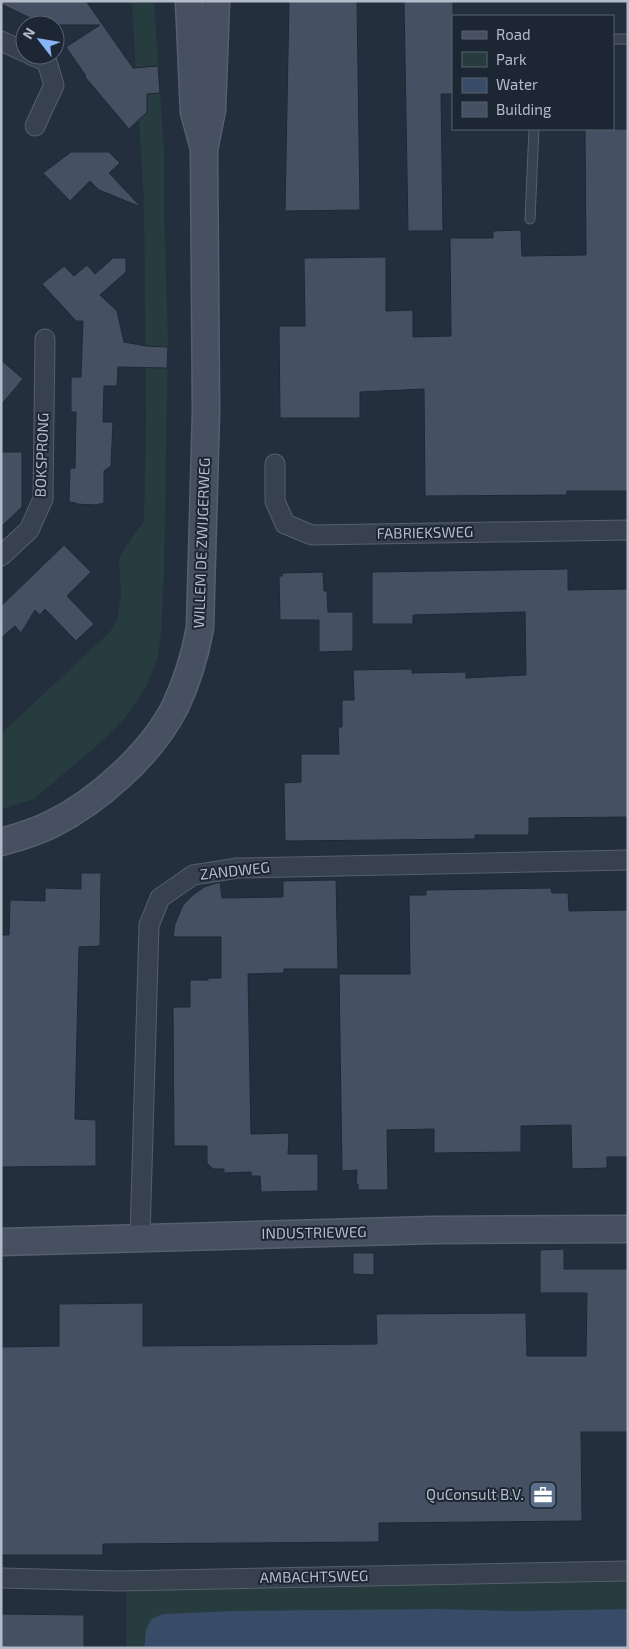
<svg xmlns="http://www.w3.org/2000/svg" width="629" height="1649" font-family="'Exo 2',sans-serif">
<rect width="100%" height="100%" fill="#242f3e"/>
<g fill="#263c3f">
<path d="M128,1H154L164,152V211L168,340L164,572L161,634L157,660L146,687L124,719L101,742L34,799L1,809V734L110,632L117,620L121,593L119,561L121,554L144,521L146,418L144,201L132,5Z"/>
<path d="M425,1582L450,1584L628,1582V1609L516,1611L439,1609L352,1611L144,1641V1648H126L127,1587Z"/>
</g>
<path fill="#394c67" d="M439,1609L516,1611L628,1609V1648H144L146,1630L151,1619L163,1614L234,1611Z"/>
<g fill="#455162" stroke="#1f2835">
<path d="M1,1H86L133,68L158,66L160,93L147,94V112L129,129L85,77L86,76L66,47L100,25H45L1,4Z"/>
<path d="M289,1H357L360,210L285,211Z"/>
<path d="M404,1H453V94H441L443,231H408Z"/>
<path d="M585,129H628V491H567V495L425,496L424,389L360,392V418H280L279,326H305L304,258L386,257V311L413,310V337L451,336L450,238H493V231L521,230L522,256L586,255Z"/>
<path d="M71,152H109L120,163L109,173L141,207L99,190L90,181L70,201L43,173Z"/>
<path d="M113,258H126V272L100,295L117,311L124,342L146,346L168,347L167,368L118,367L117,386H104L103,422H113L111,466L104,471V503L95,505L76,504V503L69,502L70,468H75L76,412H71V377H81L83,321H76L42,284L64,266L74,276L87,265L95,274Z"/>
<path d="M1,360L23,379L1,405Z"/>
<path d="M1,452H22V507L1,527Z"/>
<path d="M64,545L91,572L67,596L94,624L76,641L45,609L40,615L35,610L21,633L15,626L1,638V606Z"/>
<path d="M568,569V590L628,589V817L529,818V835H475V839L285,841L284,783L301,782V754H339L338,727H342V700H354L353,670L412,669V673L466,672V678L526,675L525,612L413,615V624H372V572Z"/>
<path d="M323,572L324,591H327L328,612H353V651L319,652V620H280L279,576H282L283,573Z"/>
<path d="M81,873H101L100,946L79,947L75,1119L96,1120V1166L1,1167V935H9L10,900L45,901V888L81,889Z"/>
<path d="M336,880L338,969H284V973L248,974L251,1134L289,1133L288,1154H318V1191L261,1192L260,1176H251V1172L224,1173V1169H213L207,1163V1146H174L173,1007H190V980H208V978H221V937H173L175,924L183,905L193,895L204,887L220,882L222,898L283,897V881Z"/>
<path d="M551,888L552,893H568L569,911L628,910V1157H607V1168L572,1169L571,1125L521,1126V1152L434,1153V1129L387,1130L388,1190H358V1184H356L357,1170L342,1171L339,974H410L409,895H426V890Z"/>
<path d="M564,1249V1269H628V1432H581L582,1521L379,1523V1542L103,1544V1555H1V1347L59,1346V1304L143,1303V1346L377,1344L376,1314L526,1313L527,1356H586L587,1293H540V1250Z"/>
<path d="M353,1253H374V1275L353,1274Z"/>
<path d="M1,1614L84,1615V1648H1Z"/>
</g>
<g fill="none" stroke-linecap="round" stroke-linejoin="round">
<defs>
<g id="lane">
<path d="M613,39H628"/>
<path d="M530,219L534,129"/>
</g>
<g id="street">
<path d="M1,41L25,52"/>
<path d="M31,55L47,62L54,85L35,126"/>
<path d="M275,464V501L285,524L312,535L628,530"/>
<path d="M1,556L29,530L43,499L45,339"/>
<path d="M140,1237L149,925L160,898L193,875L238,868L628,860"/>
<path d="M1,1578L119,1581L628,1571"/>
</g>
<g id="secondary">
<path d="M189,1L194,112L203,145"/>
<path d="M1,842C16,838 38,831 52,824C98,801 151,754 175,707C187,682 195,655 200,628L206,412L204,150L212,110L216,1"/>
<path d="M1,1242L433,1230L628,1229"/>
</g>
</defs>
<use href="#lane" stroke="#565f6c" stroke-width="11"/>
<use href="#street" stroke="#565f6c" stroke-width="21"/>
<use href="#secondary" stroke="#565f6c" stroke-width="29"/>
<use href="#lane" stroke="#38414e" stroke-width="9"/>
<use href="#street" stroke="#38414e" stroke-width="19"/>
<use href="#secondary" stroke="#465061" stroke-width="26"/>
</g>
<defs>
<symbol id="office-square" viewBox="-11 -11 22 22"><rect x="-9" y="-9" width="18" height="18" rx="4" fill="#5c6f8a" stroke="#1d2633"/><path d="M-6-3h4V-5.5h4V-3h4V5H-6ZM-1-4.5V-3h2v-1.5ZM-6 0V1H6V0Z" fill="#fff"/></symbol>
</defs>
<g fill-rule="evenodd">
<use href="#office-square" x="527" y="1479" width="32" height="32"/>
</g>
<g text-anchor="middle" stroke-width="4" stroke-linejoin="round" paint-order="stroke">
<g font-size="15" fill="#b4bcc9" stroke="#1d2633">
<text transform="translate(42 455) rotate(-88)" y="5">BOKSPRONG</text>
<text transform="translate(425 533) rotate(-1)" y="5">FABRIEKSWEG</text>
<text transform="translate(202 543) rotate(-88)" y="5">WILLEM DE ZWIJGERWEG</text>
<text transform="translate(235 871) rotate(-6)" y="5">ZANDWEG</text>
<text transform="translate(314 1233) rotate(-1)" y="5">INDUSTRIEWEG</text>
<text transform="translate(314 1577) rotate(-1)" y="5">AMBACHTSWEG</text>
</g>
<g font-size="15" fill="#b4bcc9" stroke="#1d2633" text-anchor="end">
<text x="524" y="1500">QuConsult B.V.</text>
</g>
</g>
<rect width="629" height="1649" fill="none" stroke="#b4bcc9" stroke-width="5"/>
<rect x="452" y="15" width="162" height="115" fill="#1d2633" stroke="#59626f"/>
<rect x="462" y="31" width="25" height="8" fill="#465061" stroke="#59626f"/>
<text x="496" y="40" font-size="15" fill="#b4bcc9">Road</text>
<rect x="462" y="52" width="25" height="15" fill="#263c3f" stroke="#59626f"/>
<text x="496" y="65" font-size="15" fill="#b4bcc9">Park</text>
<rect x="462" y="78" width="25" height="15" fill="#394c67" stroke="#59626f"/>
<text x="496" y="90" font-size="15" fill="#b4bcc9">Water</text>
<rect x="462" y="102" width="25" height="15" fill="#455162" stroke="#59626f"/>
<text x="496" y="115" font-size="15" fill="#b4bcc9">Building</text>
<g transform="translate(40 40) rotate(301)"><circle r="24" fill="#1d2633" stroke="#59626f"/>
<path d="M0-4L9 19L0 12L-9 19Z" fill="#8ab4f8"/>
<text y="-8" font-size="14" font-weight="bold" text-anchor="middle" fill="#b4bcc9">N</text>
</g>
</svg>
